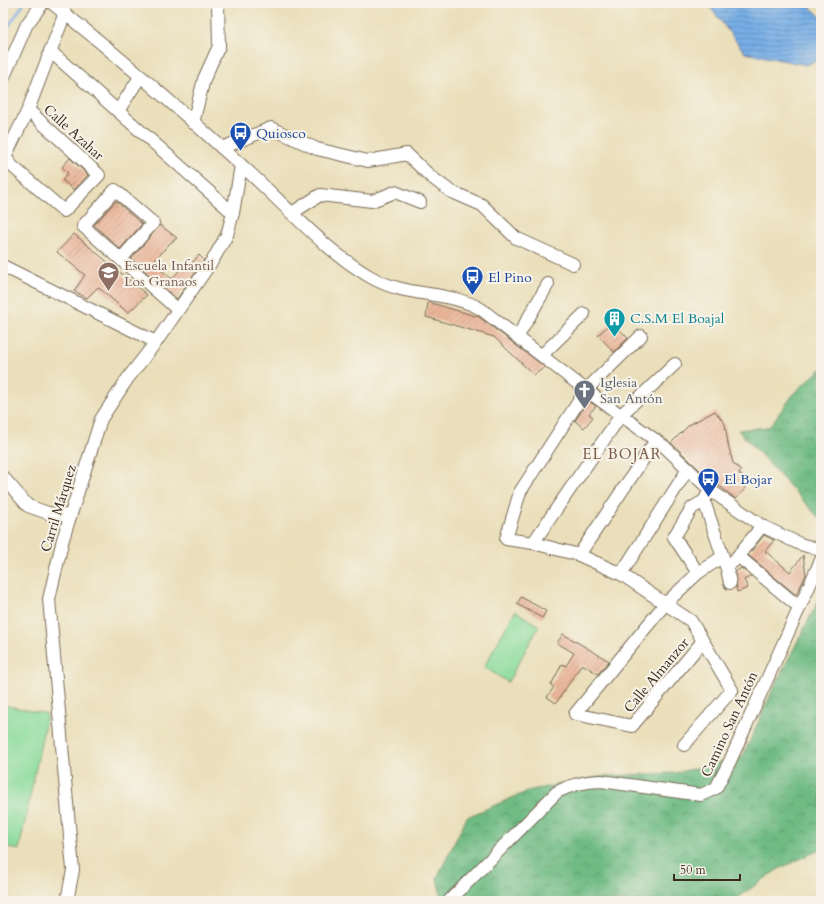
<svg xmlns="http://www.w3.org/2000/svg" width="824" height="904" font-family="Cardo,serif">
<defs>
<pattern id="forest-crowns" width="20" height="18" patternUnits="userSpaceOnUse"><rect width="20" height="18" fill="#6fbb84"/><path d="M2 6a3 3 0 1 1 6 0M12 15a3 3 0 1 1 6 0" fill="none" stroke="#5c986b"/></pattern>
<pattern id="water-rules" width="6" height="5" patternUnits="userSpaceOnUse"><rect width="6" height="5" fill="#77aee6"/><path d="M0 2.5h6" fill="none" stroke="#638eba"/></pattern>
<pattern id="building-hatch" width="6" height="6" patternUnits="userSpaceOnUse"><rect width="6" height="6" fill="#ecb79b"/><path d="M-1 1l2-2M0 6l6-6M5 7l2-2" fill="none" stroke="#c0957e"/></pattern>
</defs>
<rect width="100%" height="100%" fill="#f7f3e8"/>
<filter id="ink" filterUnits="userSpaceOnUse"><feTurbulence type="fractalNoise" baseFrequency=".025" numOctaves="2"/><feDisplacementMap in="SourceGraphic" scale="8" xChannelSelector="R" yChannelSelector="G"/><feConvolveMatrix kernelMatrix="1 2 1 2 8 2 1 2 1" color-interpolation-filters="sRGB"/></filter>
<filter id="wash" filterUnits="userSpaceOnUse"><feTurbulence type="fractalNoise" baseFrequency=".012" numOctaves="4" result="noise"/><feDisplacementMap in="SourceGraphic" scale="16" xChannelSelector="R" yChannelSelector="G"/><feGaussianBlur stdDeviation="0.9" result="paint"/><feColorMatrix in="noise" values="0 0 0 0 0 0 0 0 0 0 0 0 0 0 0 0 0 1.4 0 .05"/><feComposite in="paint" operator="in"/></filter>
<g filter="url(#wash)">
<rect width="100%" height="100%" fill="#eadfba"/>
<g fill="url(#forest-crowns)" stroke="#557251">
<path d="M821,369V520L738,430L769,427L796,391Z"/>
<path d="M821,596V849L777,870L733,901H442L437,878L467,817L531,790L605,776L676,773L743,756L775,685Z"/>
</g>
<g fill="#8adb9c" stroke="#62825d">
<path d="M515,611L539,626L508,682L484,667Z"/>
<path d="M3,705L47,714L19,850L3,847Z"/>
</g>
<path fill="url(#water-rules)" stroke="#596c82" d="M707,3H806L821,17V59L806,65L745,53Z"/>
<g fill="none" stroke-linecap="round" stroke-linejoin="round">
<path stroke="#77aee6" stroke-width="2.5" d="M3,39L8,27L24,3"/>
</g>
<g id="blocks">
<g fill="url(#building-hatch)">
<path d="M70,158L88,175L74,190L62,180L68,173L62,167Z"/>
<path d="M116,201L142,224L120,249L94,225Z"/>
<path d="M160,225L177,238L170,243L153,263L172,279L188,260L192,263L199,255L204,260L177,299L131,259Z"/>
<path d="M74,234L147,295L128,313L98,287L87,298L74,291L85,275L57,252Z"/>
<path d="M428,302L479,317L545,367L534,375L494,337L426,317Z"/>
<path d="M612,322L628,338L614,352L598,335Z"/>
<path d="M588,401L596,406L589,414L593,417L584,428L575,421Z"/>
<path d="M715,411L725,424L728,444L733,463L741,470L739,474L743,477L745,489L736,499L703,473L671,443L689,425Z"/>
<path d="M764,535L774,540L765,551L790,572L803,555L806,575L796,595L748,555Z"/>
<path d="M741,568L751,576L744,580L748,588L737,592L735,572Z"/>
<path d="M521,597L546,611L542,618L517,604Z"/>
<path d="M563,634L609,661L598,674L582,664L556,703L547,697L554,687L551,685L562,664L566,666L574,653L557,643Z"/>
</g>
</g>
</g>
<g filter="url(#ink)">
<use href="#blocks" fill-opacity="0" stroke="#786955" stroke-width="1"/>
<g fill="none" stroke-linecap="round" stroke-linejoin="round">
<defs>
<g id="minor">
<path d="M52,3C117,55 180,109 241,165C283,202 320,247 369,276C407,299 445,289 481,309L586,390L665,447L710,490L762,526L800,544L821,550"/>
<path d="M50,51L233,213"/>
<path d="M3,79L27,24L43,3"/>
<path d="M118,111L140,77"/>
<path d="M193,123L204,79L219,46L218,3"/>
<path d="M222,148L271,128L317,149L368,161L407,154L430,176L450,191L482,205L516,238L573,264"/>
<path d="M5,157L12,166L64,211L99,175L28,110"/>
<path d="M3,161L28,110L65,13"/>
<path d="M292,213L320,195L372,201L395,192L420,202"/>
<path d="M121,259L153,223L115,190L83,226L177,309"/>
<path d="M3,266L156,342"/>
<path d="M518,336L548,284"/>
<path d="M641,336L586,390L520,492L506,539L533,543L579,555L621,574L691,621L732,690L684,745"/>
<path d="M542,355L584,314"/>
<path d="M3,477L28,506L48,513L70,516"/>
<path d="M704,501L727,569L730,583"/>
<path d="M533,543L621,415L675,364"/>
<path d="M579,555L656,440"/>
<path d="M738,556L799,607"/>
<path d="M733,562L762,526"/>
<path d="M698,573L674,537L692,508L704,501L710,490"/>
<path d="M621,574L688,469"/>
<path d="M702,642L632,726L575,714L665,604L698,573L722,557"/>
<path d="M67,901L73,870L49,599L63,539L101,419L128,378L156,342L214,258L227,235L233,213L241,165"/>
<path d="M449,901L557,792C571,785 585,781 601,781L701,795L716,788L730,761L821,560"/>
</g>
</defs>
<use href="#minor" stroke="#786955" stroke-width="14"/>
<use href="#minor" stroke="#fff" stroke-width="12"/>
</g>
</g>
<defs>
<symbol id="bus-pin" viewBox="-11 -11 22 30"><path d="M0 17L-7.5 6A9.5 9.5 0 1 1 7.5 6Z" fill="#1a4fb4" stroke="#f7f3e8"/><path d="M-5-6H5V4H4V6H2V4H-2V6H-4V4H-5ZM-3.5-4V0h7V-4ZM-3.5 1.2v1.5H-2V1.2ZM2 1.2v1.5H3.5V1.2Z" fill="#fff"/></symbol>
<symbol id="school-pin" viewBox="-11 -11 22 30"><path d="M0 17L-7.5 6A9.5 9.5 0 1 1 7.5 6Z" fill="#8d6e63" stroke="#f7f3e8"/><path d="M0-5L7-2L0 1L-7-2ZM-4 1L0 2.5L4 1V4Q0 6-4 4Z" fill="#fff"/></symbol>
<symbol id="building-pin" viewBox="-11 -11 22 30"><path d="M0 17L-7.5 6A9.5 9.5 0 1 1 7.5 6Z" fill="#0f9aa8" stroke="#f7f3e8"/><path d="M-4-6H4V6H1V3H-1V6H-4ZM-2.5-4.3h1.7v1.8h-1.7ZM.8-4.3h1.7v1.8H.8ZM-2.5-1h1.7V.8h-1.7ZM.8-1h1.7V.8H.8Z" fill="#fff"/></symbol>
<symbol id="church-pin" viewBox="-11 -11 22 30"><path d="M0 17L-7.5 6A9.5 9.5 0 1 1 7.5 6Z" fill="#6b7280" stroke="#f7f3e8"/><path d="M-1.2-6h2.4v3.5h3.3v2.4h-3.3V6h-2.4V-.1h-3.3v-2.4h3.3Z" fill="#fff"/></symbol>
</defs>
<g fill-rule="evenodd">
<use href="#bus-pin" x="228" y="120" width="25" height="34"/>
<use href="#school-pin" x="96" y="260" width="25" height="34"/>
<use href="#bus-pin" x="460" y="264" width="25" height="34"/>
<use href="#building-pin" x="602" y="306" width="25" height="34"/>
<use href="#church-pin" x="572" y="378" width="25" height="34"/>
<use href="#bus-pin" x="696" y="466" width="25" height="34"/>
</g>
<g text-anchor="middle" stroke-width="4" stroke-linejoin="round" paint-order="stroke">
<g font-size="14" fill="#3b2a1e" stroke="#f7f3e8">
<text transform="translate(74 132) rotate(42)" y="5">Calle Azahar</text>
<text transform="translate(58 508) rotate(-73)" y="5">Carril Márquez</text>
<text transform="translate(656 675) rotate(-50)" y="5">Calle Almanzor</text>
<text transform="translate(729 724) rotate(-65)" y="5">Camino San Antón</text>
</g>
<g font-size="14" fill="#164399" stroke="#f7f3e8" text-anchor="start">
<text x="256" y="138">Quiosco</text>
<text x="488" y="282">El Pino</text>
<text x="724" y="484">El Bojar</text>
</g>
<g font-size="14" fill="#785e54" stroke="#f7f3e8" text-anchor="start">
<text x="124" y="270">Escuela Infantil<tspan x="124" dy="16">Los Granaos</tspan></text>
</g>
<g font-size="14" fill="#0d838f" stroke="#f7f3e8" text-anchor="start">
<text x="630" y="323">C.S.M El Boajal</text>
</g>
<g font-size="14" fill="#5b616d" stroke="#f7f3e8" text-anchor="start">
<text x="600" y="387">Iglesia<tspan x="600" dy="16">San Antón</tspan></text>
</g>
<g font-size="15" letter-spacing="1" fill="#795b4a" stroke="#f7f3e8">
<text x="622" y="459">EL BOJAR</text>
</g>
</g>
<rect width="824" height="904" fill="none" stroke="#f7f3e8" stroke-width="16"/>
<path d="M674 874v6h66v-6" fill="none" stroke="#3b2a1e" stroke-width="2"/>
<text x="680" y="874" font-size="12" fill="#3b2a1e" stroke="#f7f3e8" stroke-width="3" paint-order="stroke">50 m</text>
</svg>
